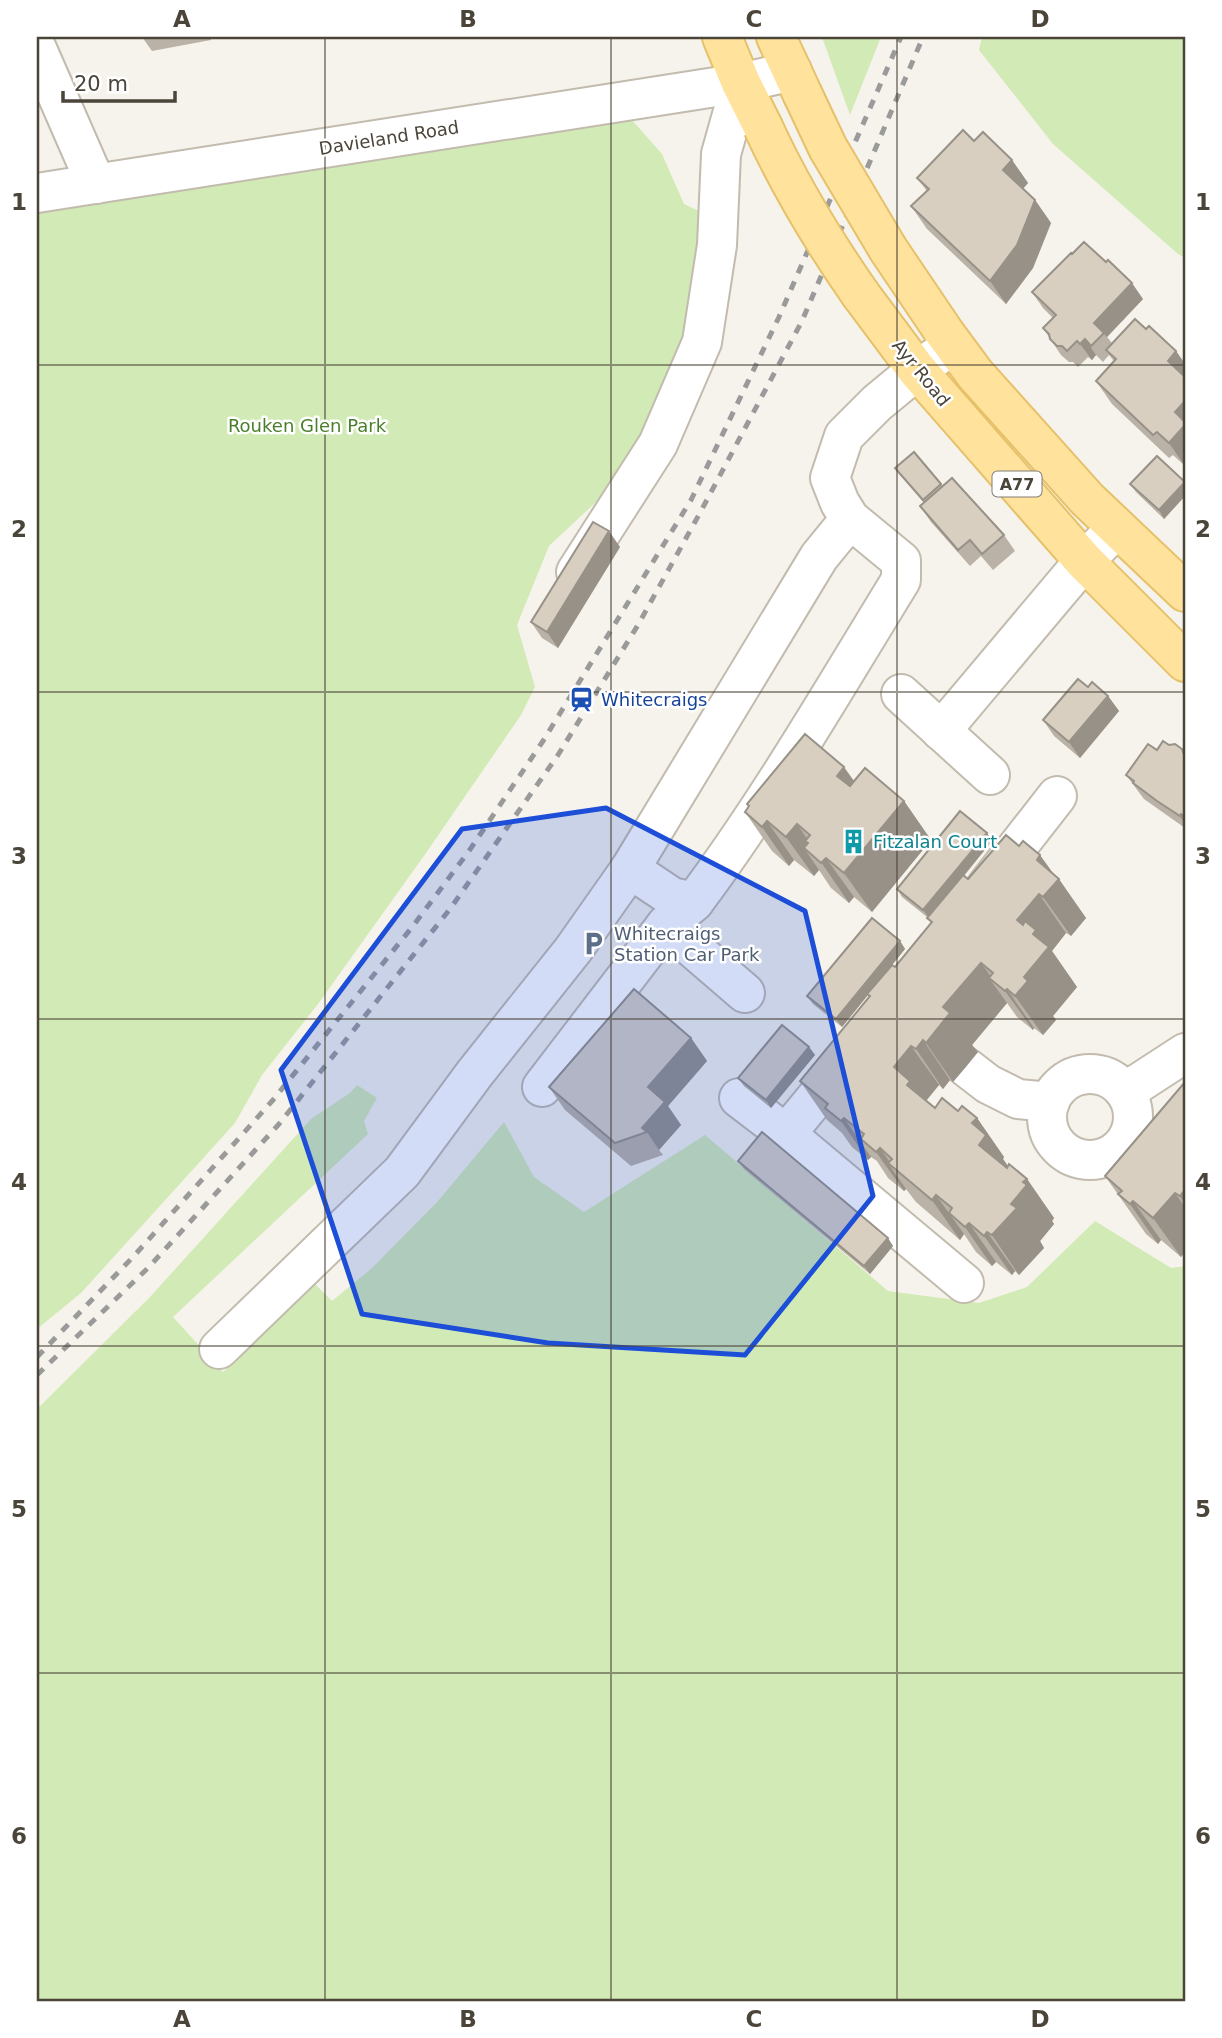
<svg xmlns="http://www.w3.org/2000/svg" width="1222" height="2038" font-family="'DejaVu Sans',sans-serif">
<rect width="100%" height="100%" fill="#f6f3ec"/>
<g fill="#d2eab5">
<path d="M822,37H881L850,115Z"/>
<path d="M982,37H1185V258L1178,254L1053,144L979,50Z"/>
<path d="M617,103L662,154L684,204L718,220L658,444L549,546L517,625L535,687L521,715L426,853L318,1004L262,1075L235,1123L81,1293L37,1329V193Z"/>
<path d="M357,1085L377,1098L364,1121L368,1134L173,1317L223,1372L315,1284L332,1301L372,1268L438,1201L504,1122L534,1177L584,1212L705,1135L888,1291L979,1303L1027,1287L1095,1221L1171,1268L1185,1266V2001H37V1409L150,1297L311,1119L350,1093Z"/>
</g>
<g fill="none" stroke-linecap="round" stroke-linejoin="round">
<defs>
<g id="minor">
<path d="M37,49L96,184"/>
<path d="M37,193L741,83L792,71"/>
<path d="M850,519L819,557L630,869L672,897L694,902C770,800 834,689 901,580V561L850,519L840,503L830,478L844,436L877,403L917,370L953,345"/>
<path d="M576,572L658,444L702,342L717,245L721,154L741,83"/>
<path d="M901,694L990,775"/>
<path d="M941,731L1084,561L1117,528"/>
<path d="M986,887L1057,796"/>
<path d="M666,925L745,993"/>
<path d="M966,1067L988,1084L1018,1099L1050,1102"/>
<circle cx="1090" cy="1117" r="43"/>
<path d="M542,1087L666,925L694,902"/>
<path d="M1125,1092L1185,1053"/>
<path d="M739,1098L786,1134L964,1283"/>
<path d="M786,1134L847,1060"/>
<path d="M219,1349L402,1172L475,1073L573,950L630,869"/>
</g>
<g id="major">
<path d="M722,37L741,83L763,127"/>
<path d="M776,37L802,93"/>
<path d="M888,249L944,332L975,374L1087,499L1185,592"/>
<path d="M861,295L917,370L1084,561L1185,662"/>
</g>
</defs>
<use href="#minor" stroke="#c2bbae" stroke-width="42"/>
<use href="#major" stroke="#e6c16a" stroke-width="42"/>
<use href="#minor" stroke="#fff" stroke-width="38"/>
<use href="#major" stroke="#ffe39c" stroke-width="38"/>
<g stroke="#9a9a9a" stroke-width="5" stroke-dasharray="9 9" stroke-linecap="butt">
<path d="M37,1357L133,1257L273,1100L413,926L469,851L543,741L691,500L779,317L901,37"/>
<path d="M37,1375L148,1268L279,1124L450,909L558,755L638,625L701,511L802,321L923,37"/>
</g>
<defs>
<g id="major-bridge">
<path d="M802,93L828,148L888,249"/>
<path d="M763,127C790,186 824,242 861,295"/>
</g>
</defs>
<use href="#major-bridge" stroke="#e6c16a" stroke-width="42" stroke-linecap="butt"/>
<use href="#major-bridge" stroke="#ffe39c" stroke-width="38"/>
</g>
<g fill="#bab2a6">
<path d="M142,37H211V40L152,51Z"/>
<path d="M974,141L1012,160L1028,183L1023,189L1035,200L1051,223L1033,268L1006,304L927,229L911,206L927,191L917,178Z"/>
<path d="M1032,292L1143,299L1107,337L1112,343L1146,329L1176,351L1185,364V466L1173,455L1169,458L1112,404L1096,381L1114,361L1109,355L1103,362L1096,355L1092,360L1088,357L1078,367L1073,362H1069L1061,355L1043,328L1053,318L1043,308Z"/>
<path d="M914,452L943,486L1004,535L1015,551L993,570L981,556L970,566L931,522L920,506L924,503L895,468Z"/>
<path d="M1185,482V496L1164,519L1136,492L1130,484Z"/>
<path d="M620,547L558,648L542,638L531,622Z"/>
<path d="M1088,687L1108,696L1119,711L1080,758L1054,736L1043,720Z"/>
<path d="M1169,745L1182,749L1185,753V828L1144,799L1126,775L1157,750Z"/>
<path d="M855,781L904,801L931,840L872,912L854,897L849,903L831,888L819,870L814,876L794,860L789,866L772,851L745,812L749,807L747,804Z"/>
<path d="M987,833L992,841L964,876L968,879L1055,875L1086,918L1071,936L1066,933L1052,951L1077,987L1053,1016L1056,1020L1043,1035L1034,1028L1033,1030L1017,1017L1007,1003L972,1045L978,1052L966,1067L953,1082L950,1080L943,1089L939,1085L926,1101L935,1108L958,1111L977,1118L1004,1157L1003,1159L1008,1166L1027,1179L1054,1218L1052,1221L1054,1224L1040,1241L1044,1248L1019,1275L1015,1271L1012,1275L996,1262L992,1266L976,1252L964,1234L960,1240L916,1202L906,1189L904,1191L888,1178L877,1161L871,1157L868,1160L852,1147L842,1133L827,1120L800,1081L870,997L868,995L842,1027L813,1004L807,996L900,941L905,949L892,965L895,967L931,923L927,917L902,897L897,889Z"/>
<path d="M691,1038L707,1061L668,1106L681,1125L659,1150L663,1155L631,1166L565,1110L549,1087Z"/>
<path d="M809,1047L815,1055L771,1108L744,1086L738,1078Z"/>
<path d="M1185,1082V1252L1181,1257L1161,1240L1158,1244L1146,1234L1105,1176Z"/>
<path d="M738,1161L893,1246L870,1274L744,1169Z"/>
</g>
<g fill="#979187">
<path d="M1012,160L1028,183L1019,193L1003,170Z"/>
<path d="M1035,200L1051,223L1033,268L1006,304L990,281Z"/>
<path d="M1132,283L1143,299L1107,337L1094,323Z"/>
<path d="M1085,339L1096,355L1092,360L1080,344Z"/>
<path d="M1176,351L1185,364V382L1168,361Z"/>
<path d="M1185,401V466L1169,443L1175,412Z"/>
<path d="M1185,482V496L1164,519L1159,510Z"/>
<path d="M609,531L620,547L558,648L547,632Z"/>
<path d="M1108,696L1119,711L1080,758L1069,742Z"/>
<path d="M844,767L872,806L837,776Z"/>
<path d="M904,801L931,840L872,912L844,873Z"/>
<path d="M1181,814L1185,820V824L1180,816Z"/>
<path d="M767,821L794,860L789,866L762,827Z"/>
<path d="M797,824L823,862L826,858L854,897L849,903L808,843L805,841L820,862L804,848L819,870L814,876L786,837Z"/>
<path d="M987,833L992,841L929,918L923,910Z"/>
<path d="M1040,855L1058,880L1059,879L1086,918L1071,936L1043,897L1037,860Z"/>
<path d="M1039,894L1066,933L1052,951L1077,987L1053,1016L1056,1020L1043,1035L1015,996L1017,920Z"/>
<path d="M900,941L905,949L842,1027L836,1019Z"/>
<path d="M981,963L995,982L989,978L1007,1003L972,1045L978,1052L953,1082L926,1043L943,1007Z"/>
<path d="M1007,989L1034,1028L1033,1030L1005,991Z"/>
<path d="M691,1038L707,1061L668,1106L681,1125L659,1150L647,1132L642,1128L648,1087Z"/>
<path d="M923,1040L950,1080L943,1089L916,1049Z"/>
<path d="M911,1046L939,1085L925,1102L935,1124L894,1067Z"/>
<path d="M809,1047L815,1055L771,1108L766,1100Z"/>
<path d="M844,1118L871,1157L868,1160L841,1121Z"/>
<path d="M977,1118L1004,1157L1003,1159L1014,1175L979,1145L972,1123Z"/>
<path d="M880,1148L894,1168L888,1163L906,1189L904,1191L876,1152Z"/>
<path d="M1027,1179L1054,1218L1052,1221L1054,1224L1040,1241L1044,1248L1019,1275L992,1235L1023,1182Z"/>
<path d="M1185,1190V1204L1180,1196Z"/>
<path d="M1175,1193L1185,1207V1252L1181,1257L1153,1218Z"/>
<path d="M936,1195L964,1234L960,1240L932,1200Z"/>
<path d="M1133,1201L1161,1240L1158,1244L1130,1204Z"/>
<path d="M969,1223L996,1262L992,1266L965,1227Z"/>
<path d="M987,1232L1015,1271L1012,1275L984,1236Z"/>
<path d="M888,1238L893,1246L870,1274L864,1266Z"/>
</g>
<g fill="#d8cfc1" stroke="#979187" stroke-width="2">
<path d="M963,130L974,141L983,132L1012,160L1003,170L1035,200L1017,245L990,281L911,206L929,189L917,178Z"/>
<path d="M1084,242L1106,262L1108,260L1132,283L1094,323L1104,333L1091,346L1085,339L1080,344L1077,341L1067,351L1062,346H1057L1050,339L1049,334L1043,328L1056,315L1032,292L1071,253L1072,254Z"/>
<path d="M1135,319L1146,329L1149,326L1176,351L1168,361L1185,377V401L1175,412L1185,422V425L1169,443L1157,432L1153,435L1096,381L1116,359L1106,350Z"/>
<path d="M914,452L941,484L923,500L895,468Z"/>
<path d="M1157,456L1185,482L1159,510L1130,484Z"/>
<path d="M952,478L1004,535L982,554L970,540L958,550L920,506Z"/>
<path d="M593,522L609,531L547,632L531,622Z"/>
<path d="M1078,679L1088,687L1092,682L1108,696L1069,742L1043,720Z"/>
<path d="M805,734L844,767L837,776L850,786L865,768L904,801L844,873L826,858L821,863L804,848L808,843L805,841L810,835L797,824L786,837L767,821L762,827L745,812L749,806L747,804Z"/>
<path d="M1163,741L1169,745L1175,744L1182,749L1184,755L1185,756V817L1181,814L1180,816L1157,801L1133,783L1134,781L1126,775L1148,744L1157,750Z"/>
<path d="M960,811L987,833L923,910L897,889Z"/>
<path d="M1006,835L1019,846L1023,841L1040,855L1037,860L1059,879L1043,897L1039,894L1017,920L1023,925L1025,921L1036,930L1033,934L1049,947L1024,977L1028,981L1015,996L1007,989L1005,991L989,978L993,973L981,963L943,1007L950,1013L926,1043L923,1040L916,1049L911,1046L894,1067L910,1081L907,1085L935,1108L942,1098L958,1111L962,1106L977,1118L972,1123L986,1135L979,1145L1007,1168L1009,1164L1027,1179L1023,1182L1027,1185L1011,1204L1017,1208L992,1235L987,1232L984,1236L969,1223L965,1227L949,1213L952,1208L936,1195L932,1200L888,1163L892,1159L880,1148L876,1152L861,1139L864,1134L844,1118L841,1121L825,1108L828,1104L800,1081L870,996L867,994L892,965L895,967L932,922L927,918L963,875L968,879Z"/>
<path d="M872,918L900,941L836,1019L807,996Z"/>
<path d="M634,989L691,1038L648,1087L665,1102L642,1128L647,1132L615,1143L549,1087Z"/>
<path d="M782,1025L809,1047L766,1100L738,1078Z"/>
<path d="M1185,1082V1190L1180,1196L1175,1193L1153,1218L1133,1201L1130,1204L1118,1194L1122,1191L1105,1176Z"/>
<path d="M762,1132L888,1238L864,1266L738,1161Z"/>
</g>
<path fill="#1d4ed8" fill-opacity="0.2" stroke="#1d4ed8" stroke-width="5" stroke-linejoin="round" d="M606,808L805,911L873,1196L745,1355L548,1343L362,1314L281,1070L462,829Z"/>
<path fill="none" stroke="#4b4439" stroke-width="2" stroke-opacity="0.55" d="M325,37V2001M611,37V2001M897,37V2001M37,365H1185M37,692H1185M37,1019H1185M37,1346H1185M37,1673H1185"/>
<defs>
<symbol id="station-bare" viewBox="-9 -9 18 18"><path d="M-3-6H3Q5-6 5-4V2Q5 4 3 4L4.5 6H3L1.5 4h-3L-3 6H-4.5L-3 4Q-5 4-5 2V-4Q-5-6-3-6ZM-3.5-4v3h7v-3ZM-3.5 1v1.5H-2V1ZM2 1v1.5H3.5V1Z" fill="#1a4fb4" stroke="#fff" stroke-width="2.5" paint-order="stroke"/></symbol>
<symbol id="building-bare" viewBox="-9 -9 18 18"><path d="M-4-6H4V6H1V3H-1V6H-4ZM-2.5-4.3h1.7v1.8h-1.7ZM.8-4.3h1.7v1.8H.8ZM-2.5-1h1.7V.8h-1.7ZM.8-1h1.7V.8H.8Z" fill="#0f9aa8" stroke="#fff" stroke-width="2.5" paint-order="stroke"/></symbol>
<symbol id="parking-bare" viewBox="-9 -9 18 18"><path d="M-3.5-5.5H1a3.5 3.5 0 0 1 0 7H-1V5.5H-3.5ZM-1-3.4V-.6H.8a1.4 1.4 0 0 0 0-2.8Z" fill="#5c6f8a" stroke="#fff" stroke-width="2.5" paint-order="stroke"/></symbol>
</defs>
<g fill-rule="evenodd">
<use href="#station-bare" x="564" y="682" width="35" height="35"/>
<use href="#building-bare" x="836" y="824" width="35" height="35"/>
<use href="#parking-bare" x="576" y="926" width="35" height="35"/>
</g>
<g text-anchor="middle" stroke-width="5" stroke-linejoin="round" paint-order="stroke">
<rect fill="#fff" stroke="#817c74" stroke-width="2" x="992.5" y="471.5" width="49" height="25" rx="5"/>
<g font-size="16" font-weight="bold" fill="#4b4439">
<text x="1017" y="490">A77</text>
</g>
<g font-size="18" fill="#4b4439" stroke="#fff">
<text transform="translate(389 138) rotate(-9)" y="6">Davieland Road</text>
<text transform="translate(921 373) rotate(51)" y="6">Ayr Road</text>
</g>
<g font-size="18" fill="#4a7f2a" stroke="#fff">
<text x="307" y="432">Rouken Glen Park</text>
</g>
<g font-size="18" fill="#164399" stroke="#fff" text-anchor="start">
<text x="601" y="706">Whitecraigs</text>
</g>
<g font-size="18" fill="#0d838f" stroke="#fff" text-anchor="start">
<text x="873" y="848">Fitzalan Court</text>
</g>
<g font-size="18" fill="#4e5e75" stroke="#fff" text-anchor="start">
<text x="614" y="940">Whitecraigs<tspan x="614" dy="21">Station Car Park</tspan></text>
</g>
</g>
<rect width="1222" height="2038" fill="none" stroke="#ffffff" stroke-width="77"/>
<path d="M63 91v10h112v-10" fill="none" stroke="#4b4439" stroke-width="3.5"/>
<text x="74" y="91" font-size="21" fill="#4b4439" stroke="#ffffff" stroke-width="5" paint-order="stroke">20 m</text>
<rect x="38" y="38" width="1146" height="1962" fill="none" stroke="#4b4439" stroke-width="2.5"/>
<g font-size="23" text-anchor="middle" font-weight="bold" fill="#4b4439">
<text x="182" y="27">A</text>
<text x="468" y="27">B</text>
<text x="754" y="27">C</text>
<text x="1040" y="27">D</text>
<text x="19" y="210">1</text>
<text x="1203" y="210">1</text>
<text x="19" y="537">2</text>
<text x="1203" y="537">2</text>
<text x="19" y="864">3</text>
<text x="1203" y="864">3</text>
<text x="19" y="1190">4</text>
<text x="1203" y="1190">4</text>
<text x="19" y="1517">5</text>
<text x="1203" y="1517">5</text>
<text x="19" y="1844">6</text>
<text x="1203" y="1844">6</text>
<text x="182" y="2027">A</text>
<text x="468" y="2027">B</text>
<text x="754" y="2027">C</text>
<text x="1040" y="2027">D</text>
</g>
</svg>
